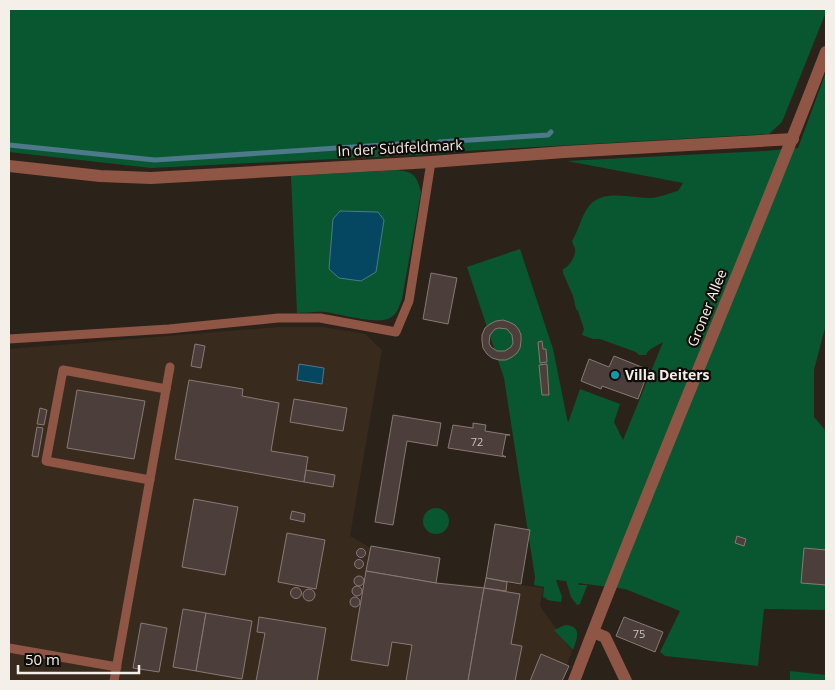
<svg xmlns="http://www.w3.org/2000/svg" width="835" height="690" font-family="'Open Sans',sans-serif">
<rect width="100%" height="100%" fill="#2b221a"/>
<path fill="#382b1e" d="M278,327H323L365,334L382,350L350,536L367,546L434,582L484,586L487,580L543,588L540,606L572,651L561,681H9V349Z"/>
<g fill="#095731">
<path d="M9,9H826V12L782,122L769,134L464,151L433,154L151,168L9,152Z"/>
<path d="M826,72V324L814,370V417L826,431V610L764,609L758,666L665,656L660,652L680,611L625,589L578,583L579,585H587V586L580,604L577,605L571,597L566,581L556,580L562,597L561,602L547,600L546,598L543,597L544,587L534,585L535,577L504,378L467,267L520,249L553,349L568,423L580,389L620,404L614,422L623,440L663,342C657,346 649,348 646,355H639L636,352L600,339H593L582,335L584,329L578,311L576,309L573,296L563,273V269C569,267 576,256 575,249C575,248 572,242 572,241C579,230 581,216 589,206C604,188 632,199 652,198C661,197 670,193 678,191L683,183L567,161L766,151L798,148Z"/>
<path d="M396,170C415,172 416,175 421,192L402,299C399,306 398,314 390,318C378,325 340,314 325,312C316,311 306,313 297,313L291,176Z"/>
<circle cx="436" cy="521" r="13"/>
<path d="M565,625C583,626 577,639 573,650L554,630Z"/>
<path d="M790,671L826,675V681H790Z"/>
</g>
<g fill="#054761" stroke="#4d798a">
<path d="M340,211L378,212L384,220L376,272L361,281L339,278L329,269L333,219Z"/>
<path d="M299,364L324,368L322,384L297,380Z"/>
</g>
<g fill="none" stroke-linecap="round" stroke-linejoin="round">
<g stroke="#4d798a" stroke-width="5">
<path d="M439,142L548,135L551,132"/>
<path d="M9,145L155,160L414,143"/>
</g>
</g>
<g fill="#4c3f3b" stroke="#887975" fill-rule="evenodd">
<path d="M431,273L457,278L448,324L423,319Z"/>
<path d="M503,320L509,322L515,325L519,330L521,335V341L520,348L517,353L512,357L506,360H499L492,358L487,354L483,348L482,341V335L485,328L490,324L496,321ZM499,328L507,329L512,335L513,343L511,347L505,351H497L491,347L489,343L490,335L495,329Z"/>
<path d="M542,341L543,349H546L547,362L540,363L538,342Z"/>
<path d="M195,344L205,346L201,368L191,366Z"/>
<path d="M614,356L649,370L638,399L602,386L601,389L581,381L589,359L609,367Z"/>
<path d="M547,364L549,395H542L539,365Z"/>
<path d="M189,380L243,389L242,396L279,403L271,451L308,457L304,482L175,459Z"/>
<path d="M77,390L145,401L134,459L67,448Z"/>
<path d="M294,399L347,408L343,431L290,422Z"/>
<path d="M40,408L47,410L44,425L37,424Z"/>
<path d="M393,415L441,423L437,446L407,441L393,525L375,522Z"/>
<path d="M473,423L486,425L485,431L510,435H506L502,455L506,457L448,448L453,425L473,428Z"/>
<path d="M37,427L43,428L38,457L32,456Z"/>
<path d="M306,470L335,475L333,487L304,482Z"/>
<path d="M194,499L238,507L225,575L182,567Z"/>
<path d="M292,511L305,514L304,522L290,519Z"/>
<path d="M495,524L530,530L521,584L486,578Z"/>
<path d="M287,533L325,540L316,589L278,582Z"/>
<path d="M737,536L746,539L744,546L735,543Z"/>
<path d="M371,546L440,558L436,583L366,571Z"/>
<path d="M804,548L826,550V585L801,583Z"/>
<circle cx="361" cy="553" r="4.5"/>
<circle cx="359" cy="564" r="4.5"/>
<path d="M366,571L436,583L484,588L468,681H406L412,645L392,642L388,666L351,660Z"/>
<circle cx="359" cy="581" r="5"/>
<path d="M486,578L507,582L506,591L484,588Z"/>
<circle cx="357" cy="591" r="5"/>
<circle cx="296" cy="593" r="5.5"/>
<path d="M484,588L520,594L511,644L522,646L515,681H468Z"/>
<circle cx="309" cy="595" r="6"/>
<circle cx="355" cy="602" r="5"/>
<path d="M183,609L206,613L196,671L173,667Z"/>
<path d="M206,613L252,621L242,679L196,671Z"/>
<path d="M259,617L326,628L317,681H256L265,633L257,632Z"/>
<path d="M624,617L663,632L655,652L616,636Z"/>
<path d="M141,623L167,628L159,672L133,668Z"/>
<path d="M541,654L569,666L562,681H530Z"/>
</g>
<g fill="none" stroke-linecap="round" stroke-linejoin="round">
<g stroke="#905645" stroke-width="9">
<path d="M9,339L169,329L278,318H320L396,332L409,301L431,162"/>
<path d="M150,480L46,461L63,370L166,389"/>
<path d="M9,648L117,667"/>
<path d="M114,681L170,367"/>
</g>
<g stroke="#905645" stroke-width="12">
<path d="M9,166L100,176L151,178L431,162L564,152L793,139"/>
<path d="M593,632L605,637L626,681"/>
<path d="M574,681C654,470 745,263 826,52"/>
</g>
</g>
<circle fill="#0f9aa8" stroke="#100c09" stroke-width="2" cx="615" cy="375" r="5"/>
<g text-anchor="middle" stroke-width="4.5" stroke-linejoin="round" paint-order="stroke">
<g font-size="11" fill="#cbc3be">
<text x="477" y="446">72</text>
<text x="639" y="638">75</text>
</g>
<g font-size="14" fill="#f5efe9" stroke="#100c09">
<text transform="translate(400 148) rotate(-3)" y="5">In der Südfeldmark</text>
<text transform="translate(707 308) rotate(-68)" y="5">Groner Allee</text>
</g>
<g font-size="14" font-weight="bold" fill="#f5efe9" stroke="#100c09" text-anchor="start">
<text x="625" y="380">Villa Deiters</text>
</g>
</g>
<rect width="835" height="690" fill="none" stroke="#f5efe9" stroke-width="20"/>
<path d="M18 665v8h121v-8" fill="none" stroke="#f5efe9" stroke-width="2.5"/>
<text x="25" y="665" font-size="15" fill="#f5efe9" stroke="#100c09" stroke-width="4" paint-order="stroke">50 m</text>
</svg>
